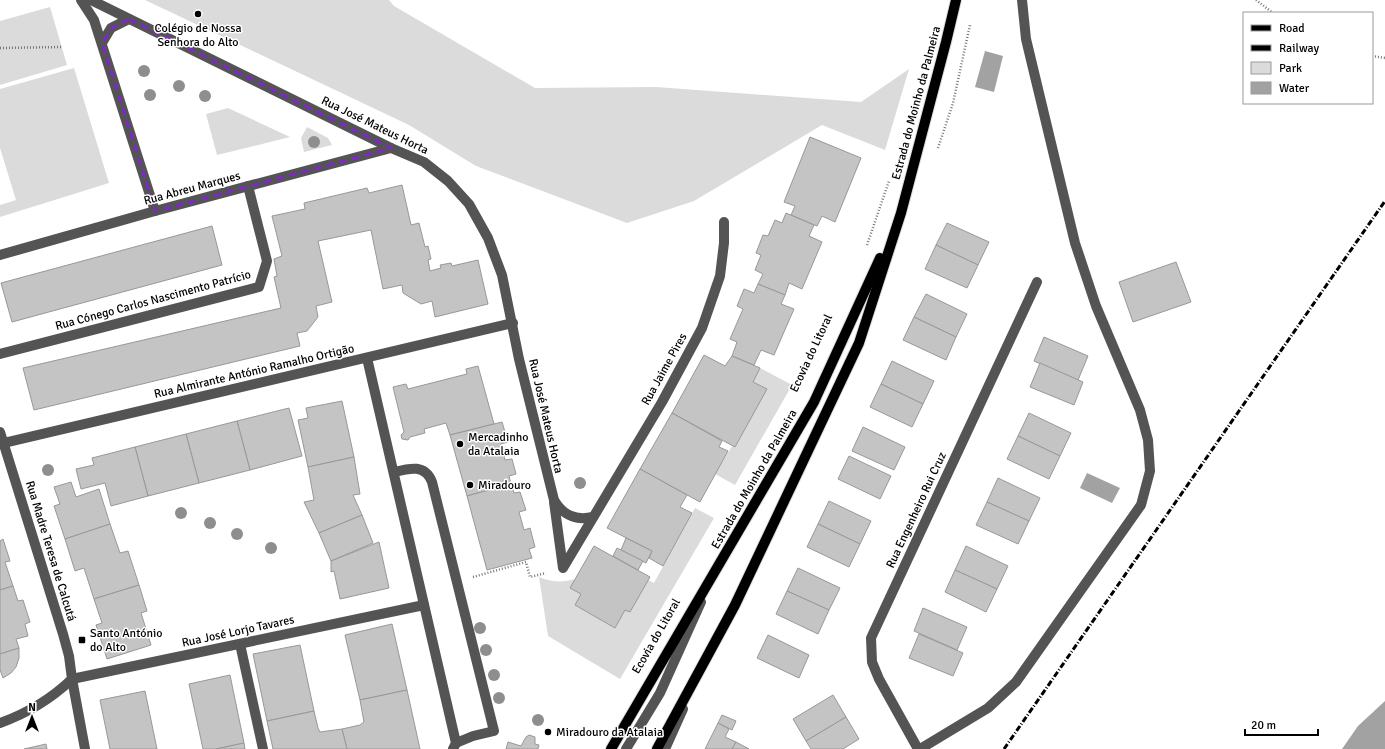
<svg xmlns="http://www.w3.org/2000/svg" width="1385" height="749" font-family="Signika,sans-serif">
<rect width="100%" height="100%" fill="#fff"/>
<g fill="#dbdbdb">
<path d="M145,0H389L394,6L535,88L656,87L861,102L909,69L885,150L822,125L694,201L627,223L476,166L409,125Z"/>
<path d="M50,7L67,65L0,85V21Z"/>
<path d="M74,68L109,183L0,217V205L16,200L0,148V89Z"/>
<path d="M228,108L290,137L217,155L206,114Z"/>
<path d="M307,127L328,138L332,145L304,152L301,138Z"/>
<path d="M760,368L792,385L735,485L715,474L732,446L735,447L766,389L753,382Z"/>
<path d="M695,508L714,518L620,679L548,636L539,577C551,582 562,583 575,579L570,588L581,594L575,605L615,628L625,610L630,612L648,580L654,583Z"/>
</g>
<g fill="#a2a2a2">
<path d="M985,51L1003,56L994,92L975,87Z"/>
<path d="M1087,473L1120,488L1112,503L1080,488Z"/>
<path d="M1385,701V749H1342L1358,726Z"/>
</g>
<g fill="#c4c4c4" stroke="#989898">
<path d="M810,137L861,158L835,222L822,216L817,226L791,215L795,206L784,202Z"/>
<path d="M402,185L411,225L419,223L425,247L428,246L431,259L428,260L430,271L441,268L440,265L451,263L452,266L478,260L488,304L435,317L432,301L421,304L403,293L402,285L383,289L371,230L318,241L332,302L316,306L318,317L307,331L297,333L300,346L34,410L23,368L281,308L274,277L277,276L274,259L282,256L272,216L305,209L304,203L367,188L369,193Z"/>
<path d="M786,213L814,225L809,236L822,242L802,289L789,283L785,295L758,284L763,274L755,270L761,255L756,253L763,235L768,236L775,220L782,223Z"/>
<path d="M947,223L989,242L978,265L936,245Z"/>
<path d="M212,226L222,265L12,322L1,283Z"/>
<path d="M936,245L978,265L967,288L925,269Z"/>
<path d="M1176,262L1191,302L1133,322L1119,282Z"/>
<path d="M758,284L785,295L781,304L794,309L774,355L761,350L754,365L732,356L737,342L730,339L743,309L737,306L744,289L754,293Z"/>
<path d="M926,294L967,314L956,337L914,317Z"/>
<path d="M914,317L956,337L946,360L903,340Z"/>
<path d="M1044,337L1088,356L1078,380L1034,361Z"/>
<path d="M704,355L725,366L732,356L760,368L753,382L767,389L735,447L672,413Z"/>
<path d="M892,361L934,381L923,404L881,384Z"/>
<path d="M1040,363L1083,382L1074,405L1030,387Z"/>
<path d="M478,366L494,424L450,435L446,423L424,429L425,433L410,437L408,440L402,439L401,435L404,432L393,387L406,384L408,389L467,374L466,369Z"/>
<path d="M881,384L923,404L912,427L870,407Z"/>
<path d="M342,401L354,457L308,467L298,420L308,418L306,408Z"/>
<path d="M289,408L302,456L250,470L237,421Z"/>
<path d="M672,413L722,441L719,447L728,451L700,502L640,469Z"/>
<path d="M1029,413L1071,433L1060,456L1018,436Z"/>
<path d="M237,421L250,470L199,483L186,434Z"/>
<path d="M502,422L508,442L501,444L505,460L512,459L516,474L509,476L511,484L467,496L450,435Z"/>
<path d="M863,427L905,447L894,470L852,451Z"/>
<path d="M186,434L199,483L148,496L135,447Z"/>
<path d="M1018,436L1060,456L1049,479L1007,459Z"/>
<path d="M135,447L148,496L111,506L105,483L81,489L76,469L94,465L92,458Z"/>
<path d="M849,456L891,476L880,499L838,479Z"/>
<path d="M354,457L360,494L353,495L362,515L319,533L304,502L314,500L308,467Z"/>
<path d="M640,469L687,495L680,507L692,513L663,566L649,558L652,551L607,528Z"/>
<path d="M998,478L1040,498L1029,521L987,502Z"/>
<path d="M71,482L76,497L99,489L110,524L65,539L54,506L60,504L54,487Z"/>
<path d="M511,484L514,493L520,492L526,510L519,512L524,530L530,528L535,547L529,549L532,558L487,570L467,496Z"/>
<path d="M829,501L871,521L860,544L818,524Z"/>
<path d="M987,502L1029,521L1018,544L976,525Z"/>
<path d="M362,515L373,543L331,561L319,533Z"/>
<path d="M110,524L120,553L128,551L139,585L94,599L84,568L75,571L65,539Z"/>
<path d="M818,524L860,544L849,567L807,547Z"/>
<path d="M626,538L652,551L646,563L621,550Z"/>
<path d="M3,539L10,561L5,562L13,586L0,590V541Z"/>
<path d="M379,542L389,588L340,599L334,571L331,572V561Z"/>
<path d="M594,546L650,577L630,612L625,610L615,628L575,605L581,594L570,588Z"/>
<path d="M966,546L1008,566L997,589L955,570Z"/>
<path d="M617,548L643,561L638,570L613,556Z"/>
<path d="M798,568L840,588L829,610L787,591Z"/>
<path d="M955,570L997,589L986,612L945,592Z"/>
<path d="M139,585L147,611L141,613L151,645L107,659L96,625L102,623L94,599Z"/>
<path d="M13,586L18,601L23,600L30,622L25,624L28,636L16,639L19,648L0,654V590Z"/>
<path d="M787,591L829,610L818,634L776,614Z"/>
<path d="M923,608L967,627L957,650L914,631Z"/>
<path d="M392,624L407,690L360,700L345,635Z"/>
<path d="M919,634L963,653L953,676L909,658Z"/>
<path d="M768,635L809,655L799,678L757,658Z"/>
<path d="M300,645L314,711L267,721L253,654Z"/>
<path d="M19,648V658L16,667L11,673L3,678L0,670V654Z"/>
<path d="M230,675L244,743L216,749H203L189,684Z"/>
<path d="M407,690L420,749H347L342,729L360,725L364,722L360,700Z"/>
<path d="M145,691L157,749H110L100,700Z"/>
<path d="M833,695L846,717L806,741L793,719Z"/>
<path d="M314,711L318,728L320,732L342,729L347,749H273L267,721Z"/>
<path d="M722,715L736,721L732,730L718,723Z"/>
<path d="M846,717L859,739L843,749H811L806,741Z"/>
<path d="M718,723L729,729L725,737L736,742L732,749H705Z"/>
<path d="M529,735L535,737V744L539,745L538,749H506L508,742L521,746L526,737Z"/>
<path d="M736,742L749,749H732Z"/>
<path d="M244,743L245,749H216Z"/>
<path d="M46,744L47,749H24Z"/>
</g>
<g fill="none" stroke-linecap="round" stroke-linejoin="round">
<defs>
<g id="major">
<path d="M611,749L814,402L880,258"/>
<path d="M657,749L735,605L859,343L901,213L946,42L956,0"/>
</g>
</defs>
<use href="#major" stroke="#dbdbdb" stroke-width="12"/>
<g stroke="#767676" stroke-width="2.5" stroke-dasharray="1 2" stroke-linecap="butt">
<path d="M1256,0L1273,13"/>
<path d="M0,48L62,47"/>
<path d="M1372,56L1385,58"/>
<path d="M938,148L953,103L970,25"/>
<path d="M867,245L889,181"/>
<path d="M473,577L526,562L530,577L546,573"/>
</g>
<g stroke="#545454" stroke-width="10">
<path d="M81,0L94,20L155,211"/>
<path d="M91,0L391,148L424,162L448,181L469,204L488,238L502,275L519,359L554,500C563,515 575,521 593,517"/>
<path d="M102,43L111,28L129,19"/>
<path d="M0,255L155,211L391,148"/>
<path d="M0,354L259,287L267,261L248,186"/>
<path d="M367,358L456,743L453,749"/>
<path d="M0,432L63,634L69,656L72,679L85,749"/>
<path d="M0,444L513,323"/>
<path d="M394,472C410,468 425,464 432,482L494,731L473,736L456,743"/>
<path d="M554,502L563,568L662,402L702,328L720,276L724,243V222"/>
<path d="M240,644L263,749"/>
<path d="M0,723C28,713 50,700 72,679L424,605"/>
<path d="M626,749L660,693L701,602"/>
<path d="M665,749L683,709"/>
<path d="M918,749L879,679L872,662L871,638L1037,282"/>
<path d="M920,749L988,708L1016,682L1141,505L1150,471L1148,440L1140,410L1096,306L1075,243L1026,39L1022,0"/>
</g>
<use href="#major" stroke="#000" stroke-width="10"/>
<path stroke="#000" stroke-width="3" stroke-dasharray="6 2 1 2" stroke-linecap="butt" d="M1004,749L1385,201"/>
</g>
<g fill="#8e8e8e">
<circle cx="144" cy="71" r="6"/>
<circle cx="179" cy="86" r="6"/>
<circle cx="150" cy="95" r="6"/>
<circle cx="205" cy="96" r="6"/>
<circle cx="314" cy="142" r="6"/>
<circle cx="48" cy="470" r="6"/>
<circle cx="580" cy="483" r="6"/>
<circle cx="181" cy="513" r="6"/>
<circle cx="210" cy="523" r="6"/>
<circle cx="237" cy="534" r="6"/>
<circle cx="271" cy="548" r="6"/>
<circle cx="480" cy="628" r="6"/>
<circle cx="486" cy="650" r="6"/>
<circle cx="494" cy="675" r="6"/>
<circle cx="499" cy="698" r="6"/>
<circle cx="538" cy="720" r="6"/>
</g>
<path fill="none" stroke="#7b2cbf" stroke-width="3" stroke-dasharray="8 5" stroke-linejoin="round" d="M129,19L391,148L155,211L102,43L111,28Z"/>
<g fill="#000" stroke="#fff" stroke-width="1.5">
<circle cx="198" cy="14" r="4"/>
<circle cx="460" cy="444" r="4"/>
<circle cx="470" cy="485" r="4"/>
<rect x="78" y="636" width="8" height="8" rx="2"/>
<circle cx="548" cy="732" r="4"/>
</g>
<g text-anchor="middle" stroke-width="3" stroke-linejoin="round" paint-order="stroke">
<g font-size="12" fill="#000" stroke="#fff" text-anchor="start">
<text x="198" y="32" text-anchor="middle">Colégio de Nossa<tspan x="198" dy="14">Senhora do Alto</tspan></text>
<text x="468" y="441">Mercadinho<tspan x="468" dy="14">da Atalaia</tspan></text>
<text x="478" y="489">Miradouro</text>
<text x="90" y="637">Santo António<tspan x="90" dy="14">do Alto</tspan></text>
<text x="556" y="736">Miradouro da Atalaia</text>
</g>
<g font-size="12" fill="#000" stroke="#fff">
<text transform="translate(916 103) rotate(-75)" y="4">Estrada do Moinho da Palmeira</text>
<text transform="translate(375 125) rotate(26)" y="4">Rua José Mateus Horta</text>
<text transform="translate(192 188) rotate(-15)" y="4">Rua Abreu Marques</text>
<text transform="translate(153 300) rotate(-15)" y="4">Rua Cónego Carlos Nascimento Patrício</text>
<text transform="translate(811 353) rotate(-65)" y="4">Ecovia do Litoral</text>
<text transform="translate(664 369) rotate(-61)" y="4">Rua Jaime Pires</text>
<text transform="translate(254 371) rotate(-13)" y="4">Rua Almirante António Ramalho Ortigão</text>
<text transform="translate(546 416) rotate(77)" y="4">Rua José Mateus Horta</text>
<text transform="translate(754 479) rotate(-60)" y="4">Estrada do Moinho da Palmeira</text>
<text transform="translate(916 510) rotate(-65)" y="4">Rua Engenheiro Rui Cruz</text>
<text transform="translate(51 551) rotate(73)" y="4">Rua Madre Teresa de Calcutá</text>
<text transform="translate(238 631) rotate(-12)" y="4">Rua José Lorjo Tavares</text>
<text transform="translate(656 636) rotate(-60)" y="4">Ecovia do Litoral</text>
</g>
</g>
<rect x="1243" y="12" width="130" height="92" fill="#ffffff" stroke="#999999"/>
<rect x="1251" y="25" width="20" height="6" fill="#000000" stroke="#999999"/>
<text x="1279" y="32" font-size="12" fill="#000000">Road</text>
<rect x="1251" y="45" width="20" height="6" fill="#000000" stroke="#999999"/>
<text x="1279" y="52" font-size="12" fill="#000000">Railway</text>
<rect x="1251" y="62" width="20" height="12" fill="#dbdbdb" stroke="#999999"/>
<text x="1279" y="72" font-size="12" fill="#000000">Park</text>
<rect x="1251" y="82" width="20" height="12" fill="#a2a2a2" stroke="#999999"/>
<text x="1279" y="92" font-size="12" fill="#000000">Water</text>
<g transform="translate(32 717)" stroke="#ffffff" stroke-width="3" paint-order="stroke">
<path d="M0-3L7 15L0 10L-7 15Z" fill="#000000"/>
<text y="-6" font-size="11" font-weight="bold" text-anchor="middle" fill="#000000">N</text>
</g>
<path d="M1245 729v6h73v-6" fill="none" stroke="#000000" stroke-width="2"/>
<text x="1251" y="729" font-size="12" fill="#000000" stroke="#ffffff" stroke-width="3" paint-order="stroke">20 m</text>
</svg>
